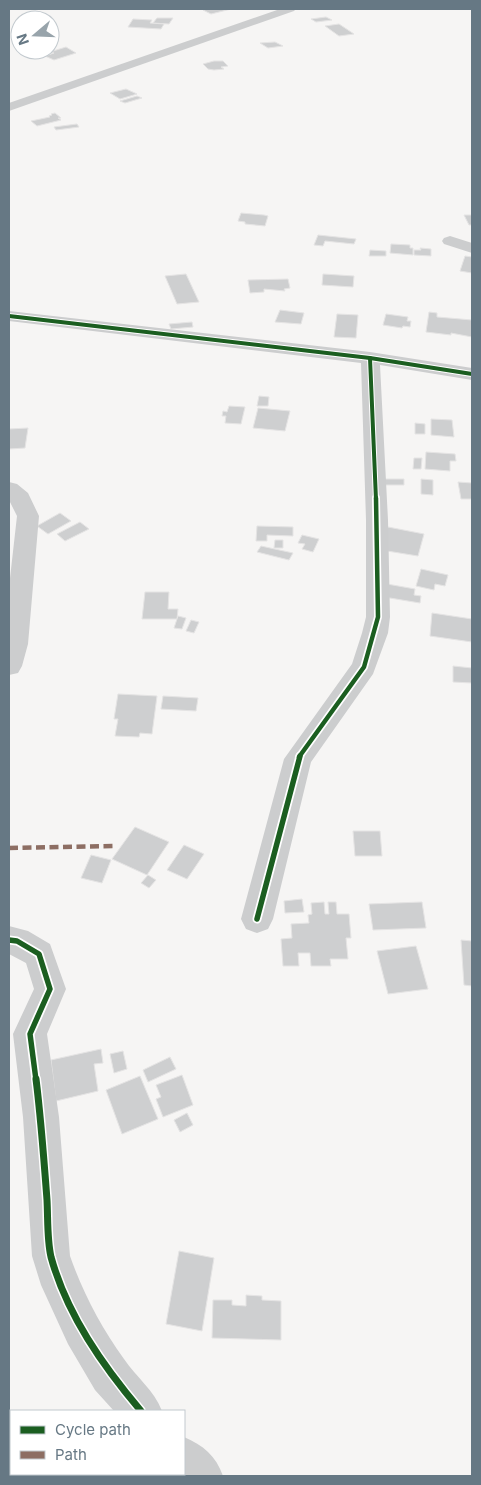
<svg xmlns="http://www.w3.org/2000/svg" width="481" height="1485" font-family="Inter,sans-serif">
<rect width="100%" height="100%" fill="#f6f5f4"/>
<g fill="#cecfd0" stroke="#e5e4e4">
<path d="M209,9H231L211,14L203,10Z"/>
<path d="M326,17L332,20L316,22L311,19Z"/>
<path d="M157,18H173L169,24L153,23Z"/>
<path d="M133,19L152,20L150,23L164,24L161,29L128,27Z"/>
<path d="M339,24L354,34L339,36L325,26Z"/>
<path d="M275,42L283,46L268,48L260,43Z"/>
<path d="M66,47L76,53L54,60L45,56L54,53L50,52Z"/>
<path d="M214,61H223L228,66L221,67L224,69L214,70L208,69L203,64Z"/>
<path d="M126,89L137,94L120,99L110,93Z"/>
<path d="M137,96L142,98L125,103L120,101Z"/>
<path d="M55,113L61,118H58L61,120L37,126L31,121L50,117L49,116L52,115L51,114Z"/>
<path d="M77,124L79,127L56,130L54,127Z"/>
<path d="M241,213L264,215L268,216L265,226L245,224V222L238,221Z"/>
<path d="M464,215H472V225H469Z"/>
<path d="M318,235L356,239L354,244L325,241L323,246L314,245Z"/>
<path d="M391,244L410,245V248H413V255L390,253Z"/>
<path d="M420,248L431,249V256L414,255V250H421Z"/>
<path d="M370,250L386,251V256H369Z"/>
<path d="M465,256L472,257V273L460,271Z"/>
<path d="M186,274L199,302L177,304L165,276Z"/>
<path d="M323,274L354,276L353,287L322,285Z"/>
<path d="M288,279L290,288L284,289L285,291L264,289V292L250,293L248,280Z"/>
<path d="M280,310L304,313L301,324L275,322Z"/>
<path d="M429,312L437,313V317L472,320V337L451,333V335L426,332Z"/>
<path d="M337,314L358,315L356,338L334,337Z"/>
<path d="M386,314L408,317L407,321H411L410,327L403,326L402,328L383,325Z"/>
<path d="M192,322L193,327L171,329L169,324Z"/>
<path d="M259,396L269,397L268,406H257Z"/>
<path d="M229,406L245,407L241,424L225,423L226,416H222L223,411L227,412Z"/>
<path d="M258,408L290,411L285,431L253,428Z"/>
<path d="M431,419L452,420L454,437L431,435Z"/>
<path d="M415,423L425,424V434H415Z"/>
<path d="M28,428L25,448L9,449V429Z"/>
<path d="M426,452L455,454L456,461H450V471L425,469Z"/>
<path d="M414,458H422L421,469H413Z"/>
<path d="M382,479H404V485H383Z"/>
<path d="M421,479L433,480V495L421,494Z"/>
<path d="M458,482L472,483V499H461Z"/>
<path d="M60,513L71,521L48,534L37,526Z"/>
<path d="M80,522L89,529L65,541L57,534Z"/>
<path d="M257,526L293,527V536L267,535V541H256Z"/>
<path d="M388,527L424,534L418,556L381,550Z"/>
<path d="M302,535L319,539L313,552L302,549L305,544L298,543Z"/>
<path d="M275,540H283V548H274Z"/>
<path d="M261,546L293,553L289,560L257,552Z"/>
<path d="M421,569L448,575L445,586L435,584L434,590L416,586Z"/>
<path d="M387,584L415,589L414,595L421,596L420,603L384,597Z"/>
<path d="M145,592H169L168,609H178L177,619H142Z"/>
<path d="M432,613L472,619V642L430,636Z"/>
<path d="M178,616L186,618L182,629L174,628Z"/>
<path d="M191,620L199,622L194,633L186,631Z"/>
<path d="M453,666L472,668V683L453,682Z"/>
<path d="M118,694L157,696L152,734L140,733L139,737L115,736L118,719H114Z"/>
<path d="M163,696L198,698L196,711L161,709Z"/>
<path d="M135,827L169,842L147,875L112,859Z"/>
<path d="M353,831H380L382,856H355Z"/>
<path d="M184,845L204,854L187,879L167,870Z"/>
<path d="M91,855L111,860L102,883L81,878Z"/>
<path d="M148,875L156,880L149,888L141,883Z"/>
<path d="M302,899L304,912L285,913L284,901Z"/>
<path d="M324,902L325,914H329L328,902H336L337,914H349L351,938H346L348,959H330L331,966H311L310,953H298L299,966H283L281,939L292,938L291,924L309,923L308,915L312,914L311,903Z"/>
<path d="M422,902L426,928L373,930L369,904Z"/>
<path d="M461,940L472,941V986L464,985Z"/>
<path d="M416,946L428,989L388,994L377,951Z"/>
<path d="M101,1049L103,1063L94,1064L98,1091L56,1101L51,1060Z"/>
<path d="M123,1051L127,1069L114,1073L110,1054Z"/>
<path d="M170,1057L176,1069L148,1082L143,1070Z"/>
<path d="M182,1075L193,1105L163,1117L156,1099L161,1097L156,1085Z"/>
<path d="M140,1076L158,1119L122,1134L106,1090Z"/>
<path d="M187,1113L193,1125L180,1132L174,1120Z"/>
<path d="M179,1251L214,1258L202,1331L166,1324Z"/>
<path d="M246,1295L262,1296V1300L281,1301V1340L212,1338L213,1300H232V1305L246,1306Z"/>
<path d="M9,1453H11V1474H14V1476H9Z"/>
</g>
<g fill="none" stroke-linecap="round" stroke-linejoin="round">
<g fill="#cccdce" fill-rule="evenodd">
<path d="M280,9H296L294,11L9,111V103Z"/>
<path d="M450,236L472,243V253L444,244L442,241L444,238Z"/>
<path d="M9,311L370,352L472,368V380L380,365L388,520L390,617L388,633L373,674L311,762L273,919L268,929L257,933L246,929L241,919L284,759L352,664L362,633L366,617V520L361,363L9,321Z"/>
<path d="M9,482L17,484L28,493L39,516L28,644L22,666L18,673L9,675V587L17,516L9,500Z"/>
<path d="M9,926L28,931L50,944L66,989L47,1034L59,1117L70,1256C83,1293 101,1327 124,1359C136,1377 154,1390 162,1411H114L95,1390L68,1344L41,1285L32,1256L23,1117L13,1034L34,989L26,963L9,954Z"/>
<path d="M184,1437C203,1445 216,1456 223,1476H171L168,1474H184Z"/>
</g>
<path stroke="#8d6e63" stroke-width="4.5" stroke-dasharray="9 4.5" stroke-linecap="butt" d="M9,848L114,846"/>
<defs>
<g id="cycleway-far3">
<path d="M9,316L370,358L472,374"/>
<path d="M370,358L376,500"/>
</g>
<path id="cycleway-far2" d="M299,757L364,667L378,617L376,498"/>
<g id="cycleway-far1">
<path d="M257,919L300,756"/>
<path d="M9,940L17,941L39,954L50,989L30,1034L36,1080"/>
</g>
<path id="cycleway" d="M36,1079C41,1119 44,1160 47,1200C48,1219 47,1240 51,1257C67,1315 103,1366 141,1411"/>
</defs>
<use href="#cycleway-far3" stroke="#fff" stroke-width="6"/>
<use href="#cycleway-far2" stroke="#fff" stroke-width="8"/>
<use href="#cycleway-far1" stroke="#fff" stroke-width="9"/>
<use href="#cycleway" stroke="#fff" stroke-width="10"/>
<use href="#cycleway-far3" stroke="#1b5e20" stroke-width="4"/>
<use href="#cycleway-far2" stroke="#1b5e20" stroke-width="4.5"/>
<use href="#cycleway-far1" stroke="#1b5e20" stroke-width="5.5"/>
<use href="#cycleway" stroke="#1b5e20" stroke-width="7"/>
</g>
<rect width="481" height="1485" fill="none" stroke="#667884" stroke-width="20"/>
<rect x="10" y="1410" width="175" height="65" fill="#ffffff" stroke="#c2c9ce"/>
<rect x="20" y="1426" width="25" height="8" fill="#1b5e20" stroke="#c2c9ce"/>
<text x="55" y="1435" font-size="15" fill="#667884">Cycle path</text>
<rect x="20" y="1451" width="25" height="8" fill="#8d6e63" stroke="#c2c9ce"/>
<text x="55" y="1460" font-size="15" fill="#667884">Path</text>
<g transform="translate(35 35) rotate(251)"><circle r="24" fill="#ffffff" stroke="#c2c9ce"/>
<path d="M0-4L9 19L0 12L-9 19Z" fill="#98a4ab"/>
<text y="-8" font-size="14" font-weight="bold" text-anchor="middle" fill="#667884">N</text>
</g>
</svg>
